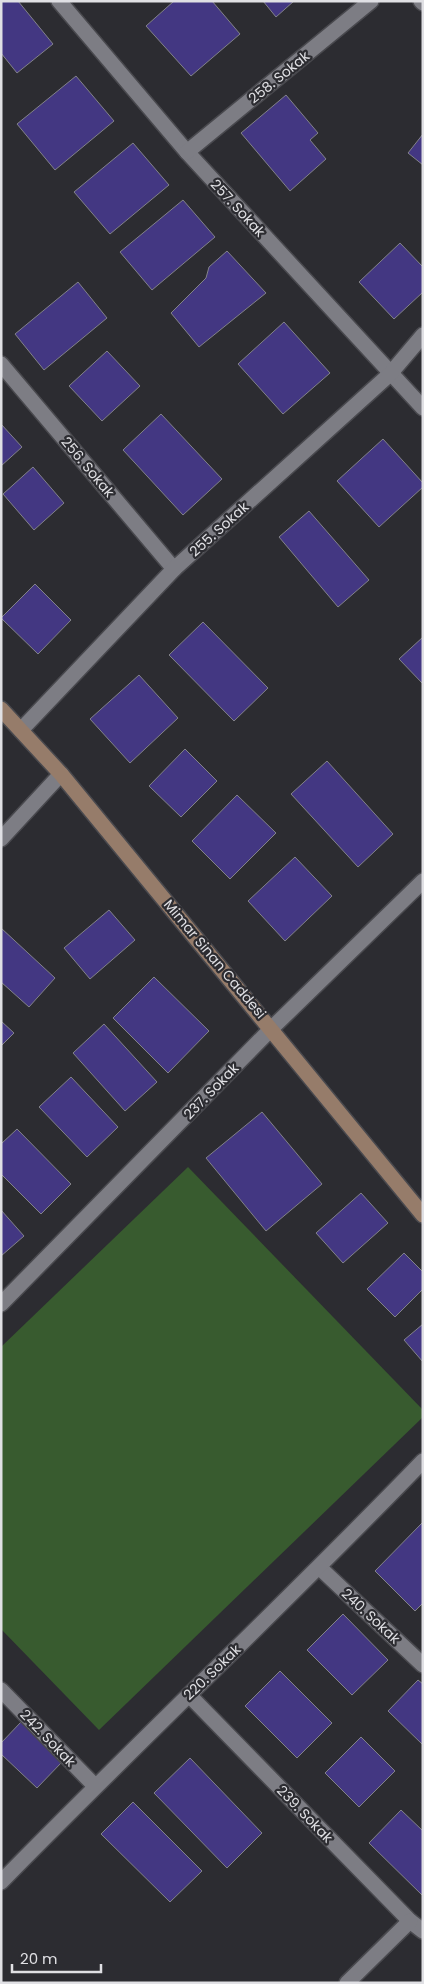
<svg xmlns="http://www.w3.org/2000/svg" width="424" height="1984" font-family="Poppins,sans-serif">
<rect width="100%" height="100%" fill="#2c2c31"/>
<path fill="#385b2f" d="M188,1167L423,1410V1417L99,1730L1,1629V1347Z"/>
<g fill="#433782" stroke="#828289">
<path d="M1,1H18L53,44L17,73L1,53Z"/>
<path d="M174,1H212L240,34L191,76L146,26Z"/>
<path d="M263,1H294L276,17Z"/>
<path d="M76,76L114,121L55,170L17,124Z"/>
<path d="M286,95L318,133L310,140L326,159L290,191L241,133Z"/>
<path d="M423,134V165L408,153Z"/>
<path d="M133,143L169,185L110,234L74,192Z"/>
<path d="M183,200L215,237L152,290L120,252Z"/>
<path d="M400,243L423,267V292L394,319L359,282Z"/>
<path d="M227,251L266,293L199,347L171,313L206,278L209,267Z"/>
<path d="M78,282L107,318L44,370L15,334Z"/>
<path d="M284,322L330,373L283,414L238,364Z"/>
<path d="M107,351L140,386L102,421L69,386Z"/>
<path d="M161,414L222,479L183,515L123,450Z"/>
<path d="M1,424L22,447L1,466Z"/>
<path d="M383,439L423,483V487L379,527L337,481Z"/>
<path d="M33,467L64,503L34,530L3,494Z"/>
<path d="M309,511L369,580L338,607L279,537Z"/>
<path d="M35,584L71,620L38,654L1,618Z"/>
<path d="M203,622L268,688L234,721L169,655Z"/>
<path d="M423,637V684L399,659Z"/>
<path d="M139,675L178,718L130,763L90,719Z"/>
<path d="M185,749L217,781L181,817L149,786Z"/>
<path d="M327,761L393,834L358,867L291,794Z"/>
<path d="M237,795L276,833L230,879L192,841Z"/>
<path d="M295,857L332,896L285,941L248,901Z"/>
<path d="M109,910L135,940L90,979L64,948Z"/>
<path d="M1,928L55,978L29,1007L1,982Z"/>
<path d="M154,977L209,1031L168,1073L113,1018Z"/>
<path d="M1,1021L14,1033L1,1046Z"/>
<path d="M104,1024L157,1082L125,1111L73,1053Z"/>
<path d="M71,1077L118,1127L87,1157L39,1107Z"/>
<path d="M262,1112L322,1184L266,1231L206,1158Z"/>
<path d="M17,1129L71,1184L41,1214L1,1174V1144Z"/>
<path d="M361,1193L388,1223L343,1263L316,1233Z"/>
<path d="M1,1210L24,1236L1,1256Z"/>
<path d="M404,1253L423,1272V1289L395,1317L367,1289Z"/>
<path d="M423,1324V1362L404,1340Z"/>
<path d="M423,1522V1603L415,1611L375,1571Z"/>
<path d="M343,1614L388,1660L352,1695L307,1650Z"/>
<path d="M280,1671L332,1723L297,1758L245,1706Z"/>
<path d="M418,1680L423,1684V1745L388,1711Z"/>
<path d="M21,1722L62,1762L37,1788L1,1754V1743Z"/>
<path d="M361,1737L395,1771L359,1807L325,1773Z"/>
<path d="M190,1758L262,1833L227,1868L154,1793Z"/>
<path d="M133,1802L202,1871L170,1902L101,1834Z"/>
<path d="M401,1810L423,1831V1896L369,1843Z"/>
</g>
<g fill="none" stroke-linecap="round" stroke-linejoin="round">
<defs>
<g id="street">
<path d="M59,1L187,152L423,408"/>
<path d="M421,1L423,3"/>
<path d="M187,152L371,1"/>
<path d="M1,364L174,569"/>
<path d="M21,730L174,569L390,374L423,335"/>
<path d="M1,839L61,774"/>
<path d="M1,1304L272,1028L423,881"/>
<path d="M320,1568L423,1665"/>
<path d="M1,1690L95,1786"/>
<path d="M189,1695L410,1921L423,1931"/>
<path d="M1,1882C140,1740 285,1604 423,1461"/>
<path d="M347,1983L410,1921"/>
</g>
<path id="secondary" d="M1,709L61,774L423,1215"/>
</defs>
<use href="#street" stroke="#49494e" stroke-width="18"/>
<use href="#secondary" stroke="#49494e" stroke-width="18"/>
<use href="#street" stroke="#7d7d84" stroke-width="15"/>
<use href="#secondary" stroke="#967c6a" stroke-width="15"/>
</g>
<g text-anchor="middle" stroke-width="4.5" stroke-linejoin="round" paint-order="stroke">
<g font-size="14" fill="#e0e0e4" stroke="#2c2c31">
<text transform="translate(279 77) rotate(-39)" y="5">258. Sokak</text>
<text transform="translate(238 208) rotate(47)" y="5">257. Sokak</text>
<text transform="translate(88 467) rotate(50)" y="5">256. Sokak</text>
<text transform="translate(219 529) rotate(-42)" y="5">255. Sokak</text>
<text transform="translate(215 959) rotate(50)" y="5">Mimar Sinan Caddesi</text>
<text transform="translate(211 1091) rotate(-46)" y="5">237. Sokak</text>
<text transform="translate(371 1616) rotate(43)" y="5">240. Sokak</text>
<text transform="translate(212 1672) rotate(-44)" y="5">220. Sokak</text>
<text transform="translate(48 1738) rotate(46)" y="5">242. Sokak</text>
<text transform="translate(305 1814) rotate(46)" y="5">239. Sokak</text>
</g>
</g>
<rect width="424" height="1984" fill="none" stroke="#e0e0e4" stroke-width="5"/>
<path d="M12 1964v8h89v-8" fill="none" stroke="#e0e0e4" stroke-width="2.5"/>
<text x="20" y="1964" font-size="15" fill="#e0e0e4" stroke="#2c2c31" stroke-width="4" paint-order="stroke">20 m</text>
</svg>
